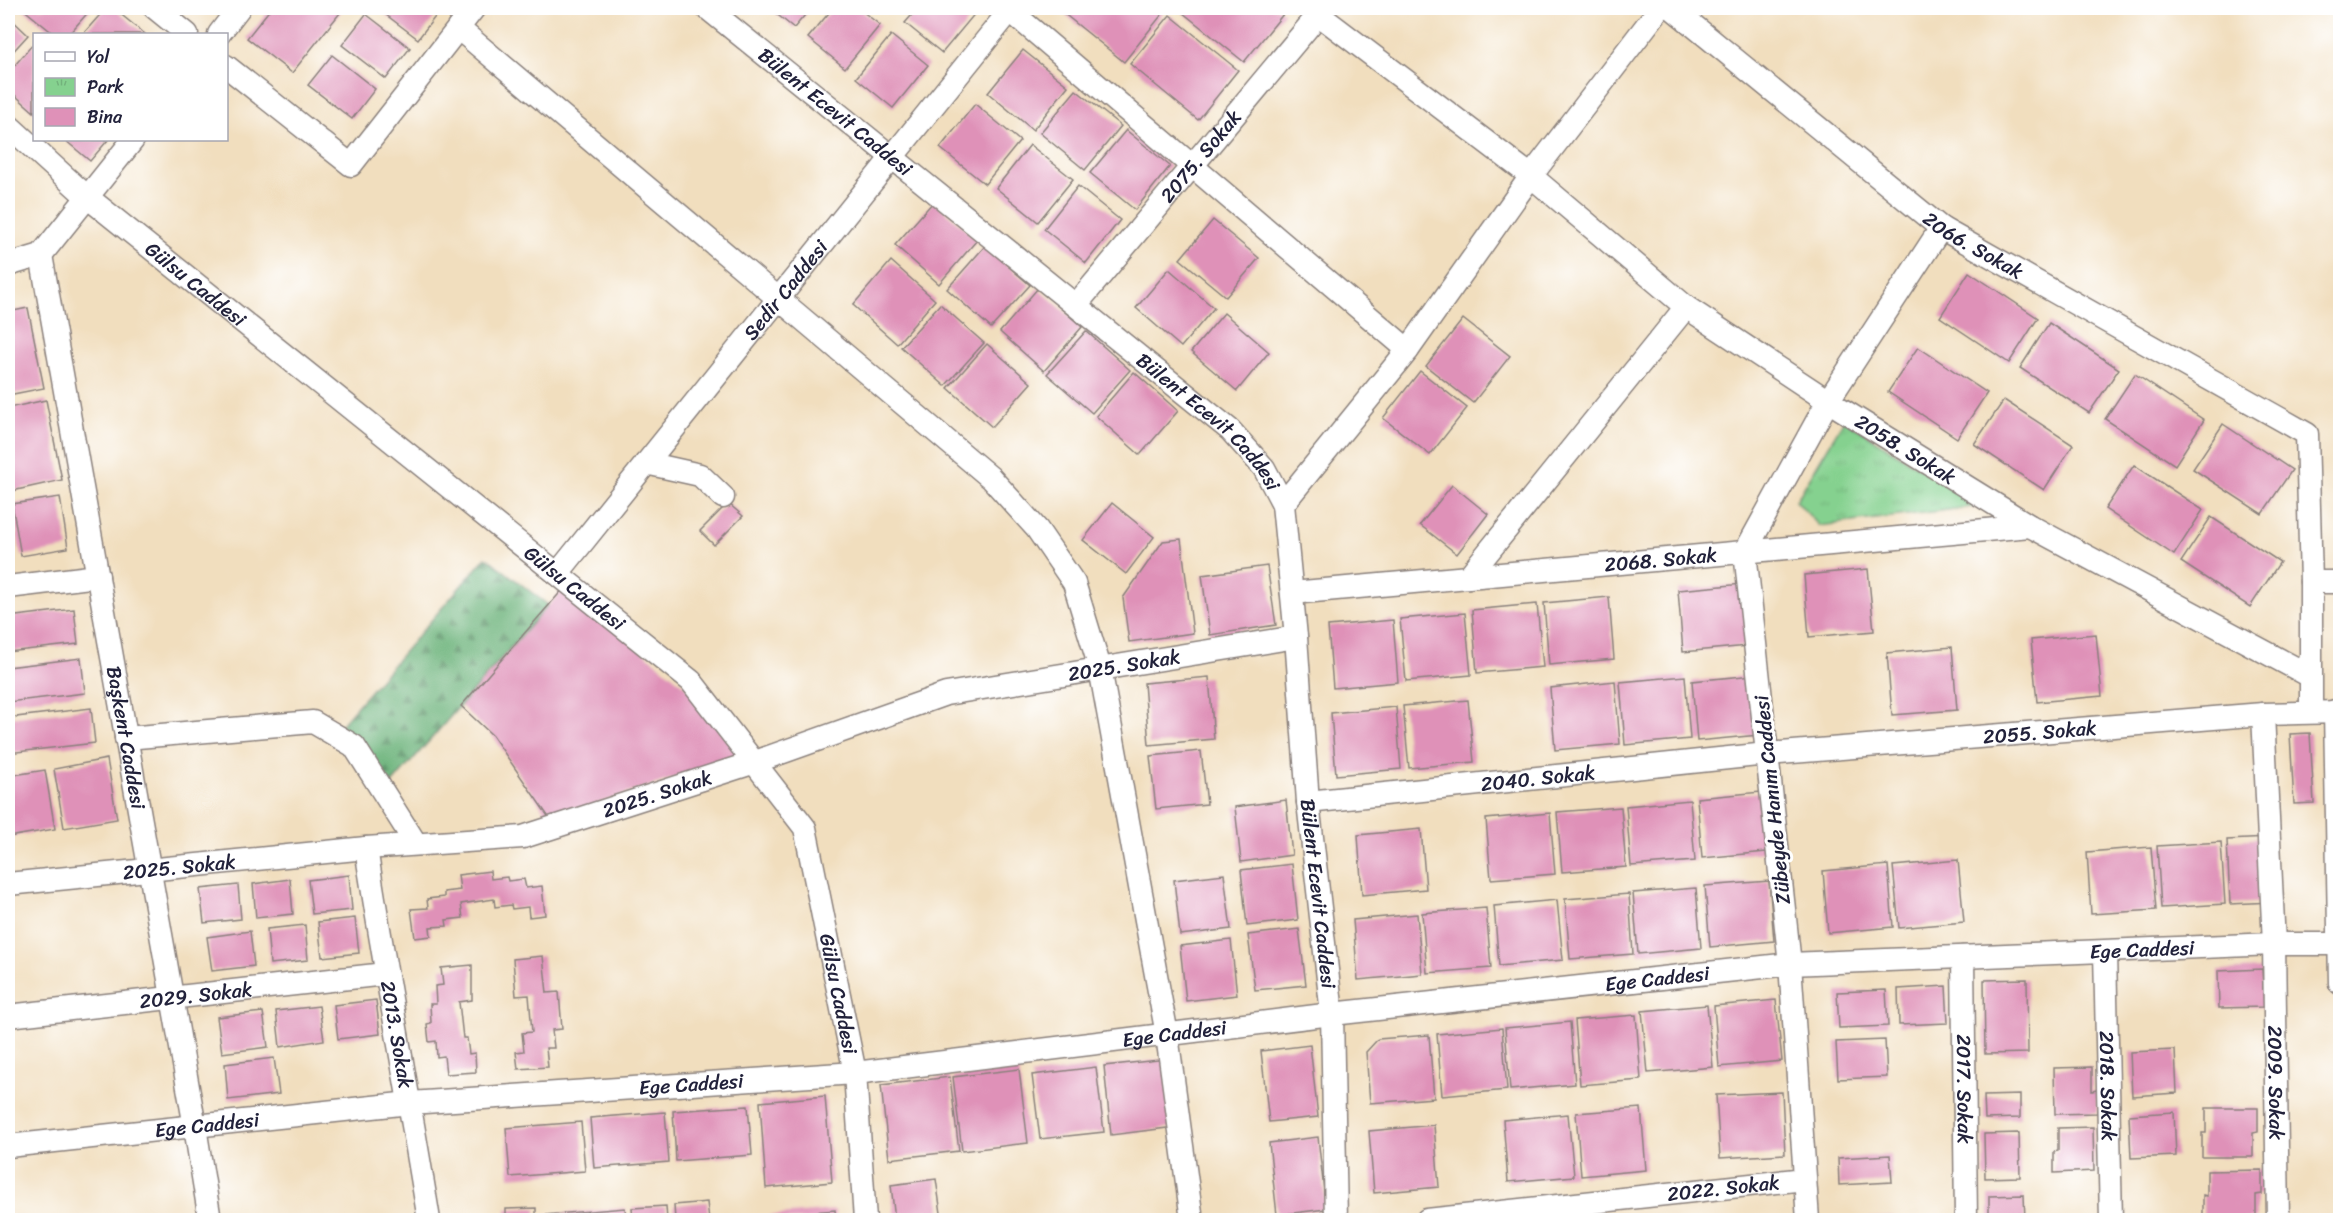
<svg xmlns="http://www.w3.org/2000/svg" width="2348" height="1228" font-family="Sriracha,sans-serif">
<defs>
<pattern id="forest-firs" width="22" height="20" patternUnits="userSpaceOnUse" patternTransform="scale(1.5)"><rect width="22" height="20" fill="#6cb37a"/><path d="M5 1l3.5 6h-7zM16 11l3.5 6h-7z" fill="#589165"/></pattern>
<pattern id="park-tufts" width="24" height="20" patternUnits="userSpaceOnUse" patternTransform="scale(1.5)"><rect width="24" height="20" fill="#85d18f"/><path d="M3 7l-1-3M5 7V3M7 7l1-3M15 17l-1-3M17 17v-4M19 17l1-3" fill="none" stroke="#73b37c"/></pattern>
</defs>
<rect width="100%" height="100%" fill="#fff"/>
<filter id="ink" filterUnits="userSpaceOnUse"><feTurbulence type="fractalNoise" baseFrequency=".0167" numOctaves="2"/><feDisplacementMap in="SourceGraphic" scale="12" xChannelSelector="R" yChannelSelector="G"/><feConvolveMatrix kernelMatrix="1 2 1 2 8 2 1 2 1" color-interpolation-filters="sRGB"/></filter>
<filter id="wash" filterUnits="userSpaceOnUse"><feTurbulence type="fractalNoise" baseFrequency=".008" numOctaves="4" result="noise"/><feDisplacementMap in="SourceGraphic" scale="24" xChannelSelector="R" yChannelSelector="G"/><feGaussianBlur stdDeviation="1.35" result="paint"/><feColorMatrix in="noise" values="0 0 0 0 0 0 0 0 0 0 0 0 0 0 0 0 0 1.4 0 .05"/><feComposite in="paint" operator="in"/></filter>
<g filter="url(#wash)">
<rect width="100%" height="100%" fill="#f1debe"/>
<path fill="url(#forest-firs)" stroke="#476a5a" stroke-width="1.5" d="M486,557L548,605L389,787L338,728Z"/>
<path fill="url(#park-tufts)" stroke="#547a65" stroke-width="1.5" d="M1844,420L1980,506L1819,526L1796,501Z"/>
<g id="blocks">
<g fill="#df91b8">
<path d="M22,8H92L69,34H54Z"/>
<path d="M106,8H113L145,34H83Z"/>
<path d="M271,8H344L292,73L247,38Z"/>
<path d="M377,8H440L441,9L418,39Z"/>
<path d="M769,8H811L794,28Z"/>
<path d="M833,8H858L880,25L845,68L808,38Z"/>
<path d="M887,8H900L895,14Z"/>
<path d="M918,8H973L977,11L942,53L905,23Z"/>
<path d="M1057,8H1158L1164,12L1124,62Z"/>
<path d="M1177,8H1278L1284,13L1244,62Z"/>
<path d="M366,14L410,48L386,79L342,45Z"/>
<path d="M1170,15L1238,70L1198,120L1130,64Z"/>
<path d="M8,16L28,35L8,57Z"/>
<path d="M891,35L928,65L893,108L856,78Z"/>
<path d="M33,44L34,45V112L8,89V73Z"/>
<path d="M1023,50L1068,86L1033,130L988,93Z"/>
<path d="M332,55L375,89L352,119L308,85Z"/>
<path d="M1076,90L1121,126L1085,170L1040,133Z"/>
<path d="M975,104L1020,141L985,184L940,148Z"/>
<path d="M1126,130L1170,166L1135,210L1090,173Z"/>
<path d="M65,140H108L90,161Z"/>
<path d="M1030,145L1073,179L1038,222L996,188Z"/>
<path d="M1078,186L1120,220L1086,263L1044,229Z"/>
<path d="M934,201L977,240L939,284L895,245Z"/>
<path d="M1213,220L1259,258L1226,297L1180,259Z"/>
<path d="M985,246L1030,285L991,328L947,289Z"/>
<path d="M891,261L935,300L897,344L853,305Z"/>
<path d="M1169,269L1214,308L1181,347L1136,308Z"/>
<path d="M1969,272L2038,318L2009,363L1940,317Z"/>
<path d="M1038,288L1082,327L1044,371L1000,332Z"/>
<path d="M940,304L984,343L945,386L901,347Z"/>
<path d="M28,308L44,388L8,395V312Z"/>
<path d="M1224,313L1269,352L1237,391L1191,352Z"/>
<path d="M1463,319L1510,356L1473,403L1426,366Z"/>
<path d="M2049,323L2119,369L2089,413L2020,368Z"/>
<path d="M1086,331L1130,370L1092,413L1047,374Z"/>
<path d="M987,344L1031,383L992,427L948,388Z"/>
<path d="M1918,347L1987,393L1957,438L1888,392Z"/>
<path d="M1420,371L1467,408L1430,455L1383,418Z"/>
<path d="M1134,372L1178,411L1140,455L1096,416Z"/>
<path d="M2135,374L2204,420L2175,465L2105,419Z"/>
<path d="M46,400L62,480L12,491L8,467V408Z"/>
<path d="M2004,400L2073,445L2044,490L1974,444Z"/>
<path d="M2223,424L2292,470L2262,514L2193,469Z"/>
<path d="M2134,465L2203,510L2174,555L2105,509Z"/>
<path d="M1452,485L1488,514L1457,554L1420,525Z"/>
<path d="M60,497L68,548L21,556L12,504Z"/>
<path d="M728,503L743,516L714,545L700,531Z"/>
<path d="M1112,503L1154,537L1126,574L1083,540Z"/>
<path d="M2211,517L2280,562L2250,607L2181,562Z"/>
<path d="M1181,539L1193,633L1129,642L1123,598L1163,541Z"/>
<path d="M1267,566L1276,625L1210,635L1202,575Z"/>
<path d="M1868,569L1874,631L1809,637L1804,575Z"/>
<path d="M1743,584L1748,646L1683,652L1678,590Z"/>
<path d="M564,588L689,689L741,756L550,819L492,735L461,706Z"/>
<path d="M1609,597L1614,659L1549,665L1544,603Z"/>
<path d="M1537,604L1543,667L1477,673L1472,610Z"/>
<path d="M74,609L78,644L8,652V617Z"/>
<path d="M1465,613L1471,675L1406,681L1400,619Z"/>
<path d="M1393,620L1398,682L1333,688L1328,626Z"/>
<path d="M2096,634L2102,696L2037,702L2031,640Z"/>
<path d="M1952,647L1957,710L1892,715L1887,653Z"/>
<path d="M81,658L85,693L8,702V667Z"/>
<path d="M1754,675L1759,735L1697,741L1692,681Z"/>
<path d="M1685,676L1690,739L1625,745L1620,682Z"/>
<path d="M1209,677L1214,739L1149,745L1144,683Z"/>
<path d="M1615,681L1620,744L1555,750L1550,688Z"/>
<path d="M1468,700L1474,762L1409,768L1403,706Z"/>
<path d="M1396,707L1401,769L1336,775L1331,713Z"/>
<path d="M91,708L95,743L8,753V718Z"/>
<path d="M2310,733L2314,803L2294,804L2290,734Z"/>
<path d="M1201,751L1207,804L1156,809L1150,756Z"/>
<path d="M107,759L117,819L64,828L54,769Z"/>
<path d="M45,770L55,829L8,837V776Z"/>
<path d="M1761,792L1766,852L1702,858L1697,798Z"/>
<path d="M1286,800L1292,855L1241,862L1235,807Z"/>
<path d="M1690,800L1695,861L1631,866L1626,806Z"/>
<path d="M1621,807L1626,867L1562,872L1557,812Z"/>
<path d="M1550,813L1555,874L1491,879L1486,819Z"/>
<path d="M1421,829L1426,889L1362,895L1358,835Z"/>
<path d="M2269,838L2272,902L2230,904L2227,840Z"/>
<path d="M2221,842L2225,904L2161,908L2157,846Z"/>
<path d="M2151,847L2156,910L2091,914L2087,852Z"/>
<path d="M1958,860L1964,922L1899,928L1893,866Z"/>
<path d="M1292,864L1298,920L1247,926L1241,870Z"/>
<path d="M1888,865L1893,927L1828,933L1823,871Z"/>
<path d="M490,871L491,879L507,877L508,881L524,879L526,888L542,886L545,915L529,917L528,907L512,909L511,905L495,907L494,899L461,904L463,918L446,920L447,926L430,927L431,936L415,938L411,909L428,908L427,899L444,897V892L460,890L458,875Z"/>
<path d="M1224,874L1231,929L1180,935L1174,880Z"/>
<path d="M349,875L352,910L312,914L308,880Z"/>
<path d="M290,879L293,914L256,918L253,884Z"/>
<path d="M1769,881L1774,941L1710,947L1705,886Z"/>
<path d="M238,885L241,919L204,923L200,889Z"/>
<path d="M1696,888L1701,948L1638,954L1633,893Z"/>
<path d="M1629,894L1633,954L1570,959L1565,899Z"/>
<path d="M1557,900L1563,960L1499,966L1494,906Z"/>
<path d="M1486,908L1491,968L1427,973L1422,913Z"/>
<path d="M1417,914L1422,974L1358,980L1353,920Z"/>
<path d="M355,918L359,953L322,957L318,922Z"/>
<path d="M305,925L308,960L270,964L267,929Z"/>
<path d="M1299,929L1306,985L1255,990L1248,935Z"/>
<path d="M250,931L254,966L212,971L207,937Z"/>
<path d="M1231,940L1237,995L1186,1001L1180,946Z"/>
<path d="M543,956L547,993L559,992L562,1029L552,1030L554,1048H546L548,1067L518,1069L516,1052L524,1051L522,1033L532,1032L529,995L516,996L513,959Z"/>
<path d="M472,965V1000L459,1002L463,1038H467L469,1054L475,1053L476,1072L446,1074L444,1056L437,1057L436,1041L429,1042L427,1024L431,1023L430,1004H436L435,986L443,985L441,968Z"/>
<path d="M2262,969L2264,1007L2219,1008L2218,971Z"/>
<path d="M2027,979L2028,1053L1985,1054L1984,980Z"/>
<path d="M1946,986L1948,1023L1899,1025L1898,989Z"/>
<path d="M1886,990L1888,1026L1839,1028L1837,992Z"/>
<path d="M376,1000L380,1034L338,1039L334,1005Z"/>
<path d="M1776,1000L1782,1061L1719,1067L1714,1006Z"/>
<path d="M1707,1005L1713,1067L1648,1073L1642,1011Z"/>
<path d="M319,1006L324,1040L280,1047L276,1011Z"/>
<path d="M263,1012L268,1047L222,1053L217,1017Z"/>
<path d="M1636,1015L1641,1080L1580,1085L1575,1020Z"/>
<path d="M1570,1022L1575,1084L1510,1090L1505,1028Z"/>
<path d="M1502,1028L1507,1090L1442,1096L1437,1034Z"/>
<path d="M1429,1035L1434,1098L1370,1103L1366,1052L1378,1039Z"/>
<path d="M1885,1040L1887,1077L1838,1079L1836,1042Z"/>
<path d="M1310,1045L1318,1117L1269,1122L1261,1051Z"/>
<path d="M2175,1050L2177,1093L2132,1096L2130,1052Z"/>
<path d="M274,1058L279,1094L228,1100L225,1064Z"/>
<path d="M1167,1059L1175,1127L1111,1135L1104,1066Z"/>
<path d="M1096,1067L1104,1132L1040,1139L1032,1075Z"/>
<path d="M2092,1067V1091L2097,1090V1113L2055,1114L2054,1068Z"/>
<path d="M1019,1069L1028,1143L962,1151L953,1077Z"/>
<path d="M950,1077L959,1151L889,1159L881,1085Z"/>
<path d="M1782,1092L1785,1154L1720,1158L1716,1095Z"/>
<path d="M2020,1095V1118L1985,1119L1984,1096Z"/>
<path d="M825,1096L832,1182L766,1188L760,1102Z"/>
<path d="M748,1106L752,1155L676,1161L673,1111Z"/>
<path d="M1641,1108L1646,1170L1581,1176L1576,1113Z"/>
<path d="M2206,1108H2258V1132L2253,1133V1157H2202V1133H2206Z"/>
<path d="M665,1112L669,1162L594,1168L590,1118Z"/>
<path d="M2174,1112L2176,1156L2131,1158L2129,1115Z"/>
<path d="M1568,1114L1574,1176L1508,1182L1503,1120Z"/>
<path d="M581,1122L585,1171L510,1177L506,1128Z"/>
<path d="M1434,1125L1439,1187L1374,1193L1369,1131Z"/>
<path d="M2093,1127L2094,1171L2054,1173V1152L2058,1151V1128Z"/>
<path d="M2019,1133L2020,1177L1985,1178L1984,1134Z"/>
<path d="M1318,1137L1326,1209L1277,1215L1269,1143Z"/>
<path d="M1890,1155L1892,1182L1839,1185L1838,1158Z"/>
<path d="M2262,1170V1194L2256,1195V1219L2203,1220V1195L2207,1196V1171Z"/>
<path d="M936,1179L942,1220H895L891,1185Z"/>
<path d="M2024,1195L2025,1220H1989V1196Z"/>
<path d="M707,1202L709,1220H675L674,1205Z"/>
<path d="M666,1206L667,1220H633L632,1208Z"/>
<path d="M536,1208V1220H506V1209Z"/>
<path d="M625,1208L626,1220H545V1215Z"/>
<path d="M835,1210L836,1220H768V1216Z"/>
<path d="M1893,1217L1894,1220H1856V1219Z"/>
</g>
</g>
</g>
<g filter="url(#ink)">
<use href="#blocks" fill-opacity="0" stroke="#8a807c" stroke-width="1.5"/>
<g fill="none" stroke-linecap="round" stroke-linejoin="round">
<defs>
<g id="minor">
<path d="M155,8L187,34"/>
<path id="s1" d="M707,8L1230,430L1264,468L1283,504L1296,637L1308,802L1332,1014L1336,1220"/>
<path d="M1007,8L1408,350"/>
<path id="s2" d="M1310,8L1531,176L1686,307L1828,401L2030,526L2310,676"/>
<path id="s3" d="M1672,8L1941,228L2307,434L2311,582V712"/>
<path d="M458,28L991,478L1037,529L1074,583L1100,668L1167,1035L1192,1220"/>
<path d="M219,34L239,8"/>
<path d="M226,66L351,165L474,8"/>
<path id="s4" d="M8,125L86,196L691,681L805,828L855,1073L865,1220"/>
<path id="s5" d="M41,255L195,1127L210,1220"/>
<path d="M8,265L41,255L133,140"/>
<path id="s6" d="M1076,305L1324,8"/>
<path d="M646,463L700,475L723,497"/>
<path d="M1283,504L1408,350L1531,176L1660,8"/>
<path id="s7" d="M558,573L1012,8"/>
<path d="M1468,577L1686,307"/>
<path d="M2311,582H2340"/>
<path d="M8,587L98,576"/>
<path id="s8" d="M1292,593L2030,526"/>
<path d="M2335,711L2340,983"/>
<path id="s9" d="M2263,714L2274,944L2278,1220"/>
<path d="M126,738L313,722L354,746L416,844"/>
<path id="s10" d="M1308,802L1767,754L2263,714L2340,712"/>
<path id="s11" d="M366,848C385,973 409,1096 429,1220"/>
<path id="s12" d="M8,884L366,848L523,837L755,762L946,694L1296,637"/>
<path id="s13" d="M2105,952L2111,1220"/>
<path id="s14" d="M1963,957L1966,1220"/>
<path id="s15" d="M8,1016L385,974"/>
<path id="s16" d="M8,1146L410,1103L855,1073L1332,1014L1790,964L2274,944H2340"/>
<path id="s17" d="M1427,1220L1805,1179"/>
<path d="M1808,1220L1790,964L1745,552L1828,401L1941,228"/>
</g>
</defs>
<use href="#minor" stroke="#8a807c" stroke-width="25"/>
<use href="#minor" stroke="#fff" stroke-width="22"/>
</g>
</g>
<g text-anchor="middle" stroke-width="6" stroke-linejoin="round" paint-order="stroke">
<g font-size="20" fill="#22223b" stroke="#fff">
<text dy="7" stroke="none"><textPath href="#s1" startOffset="165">Bülent Ecevit Caddesi</textPath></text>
<text dy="7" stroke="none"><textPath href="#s6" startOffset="194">2075. Sokak</textPath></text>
<text dy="7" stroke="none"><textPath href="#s3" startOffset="384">2066. Sokak</textPath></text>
<text dy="7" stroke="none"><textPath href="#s4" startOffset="246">Gülsu Caddesi</textPath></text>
<text dy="7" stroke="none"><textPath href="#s7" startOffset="363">Sedir Caddesi</textPath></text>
<text dy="7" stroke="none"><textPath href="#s1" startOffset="651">Bülent Ecevit Caddesi</textPath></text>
<text dy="7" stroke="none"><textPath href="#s2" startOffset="742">2058. Sokak</textPath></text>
<text dy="7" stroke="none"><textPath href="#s8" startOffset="370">2068. Sokak</textPath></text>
<text dy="7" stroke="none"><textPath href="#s4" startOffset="732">Gülsu Caddesi</textPath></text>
<text dy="7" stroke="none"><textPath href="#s12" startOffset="1144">2025. Sokak</textPath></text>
<text dy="7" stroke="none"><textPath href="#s10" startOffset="735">2055. Sokak</textPath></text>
<text dy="7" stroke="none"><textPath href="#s5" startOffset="490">Başkent Caddesi</textPath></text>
<text dy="7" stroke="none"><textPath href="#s10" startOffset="231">2040. Sokak</textPath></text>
<text dy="7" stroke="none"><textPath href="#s12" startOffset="658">2025. Sokak</textPath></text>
<text transform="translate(1772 800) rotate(-96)" y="7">Zübeyde Hanım Caddesi</text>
<text dy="7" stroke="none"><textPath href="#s12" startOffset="172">2025. Sokak</textPath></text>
<text dy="7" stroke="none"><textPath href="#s1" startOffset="1155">Bülent Ecevit Caddesi</textPath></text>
<text dy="7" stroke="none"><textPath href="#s16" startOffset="2144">Ege Caddesi</textPath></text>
<text dy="7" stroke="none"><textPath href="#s16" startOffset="1658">Ege Caddesi</textPath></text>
<text dy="7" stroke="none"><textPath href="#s4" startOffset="1236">Gülsu Caddesi</textPath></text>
<text dy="7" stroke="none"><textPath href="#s15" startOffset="189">2029. Sokak</textPath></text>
<text dy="7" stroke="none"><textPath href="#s11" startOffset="189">2013. Sokak</textPath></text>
<text dy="7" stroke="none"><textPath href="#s16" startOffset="1172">Ege Caddesi</textPath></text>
<text dy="7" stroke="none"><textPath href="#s9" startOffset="369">2009. Sokak</textPath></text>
<text dy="7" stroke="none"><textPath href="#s16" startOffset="686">Ege Caddesi</textPath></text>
<text dy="7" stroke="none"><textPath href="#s13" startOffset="134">2018. Sokak</textPath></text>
<text dy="7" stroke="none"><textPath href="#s14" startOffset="132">2017. Sokak</textPath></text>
<text dy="7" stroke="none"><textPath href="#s16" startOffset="200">Ege Caddesi</textPath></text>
<text dy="7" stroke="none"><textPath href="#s17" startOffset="298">2022. Sokak</textPath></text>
</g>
</g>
<rect width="2348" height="1228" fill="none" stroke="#fff" stroke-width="30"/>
<rect x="33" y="33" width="195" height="108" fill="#ffffff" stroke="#a7a7b1" stroke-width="1.5"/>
<rect x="45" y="52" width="30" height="9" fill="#ffffff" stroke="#a7a7b1" stroke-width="1.5"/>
<text x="87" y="63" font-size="18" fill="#22223b">Yol</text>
<rect x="45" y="78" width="30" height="18" fill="url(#park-tufts)" stroke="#a7a7b1" stroke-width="1.5"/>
<text x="87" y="93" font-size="18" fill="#22223b">Park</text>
<rect x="45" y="108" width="30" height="18" fill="#df91b8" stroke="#a7a7b1" stroke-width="1.5"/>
<text x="87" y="123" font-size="18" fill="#22223b">Bina</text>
</svg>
